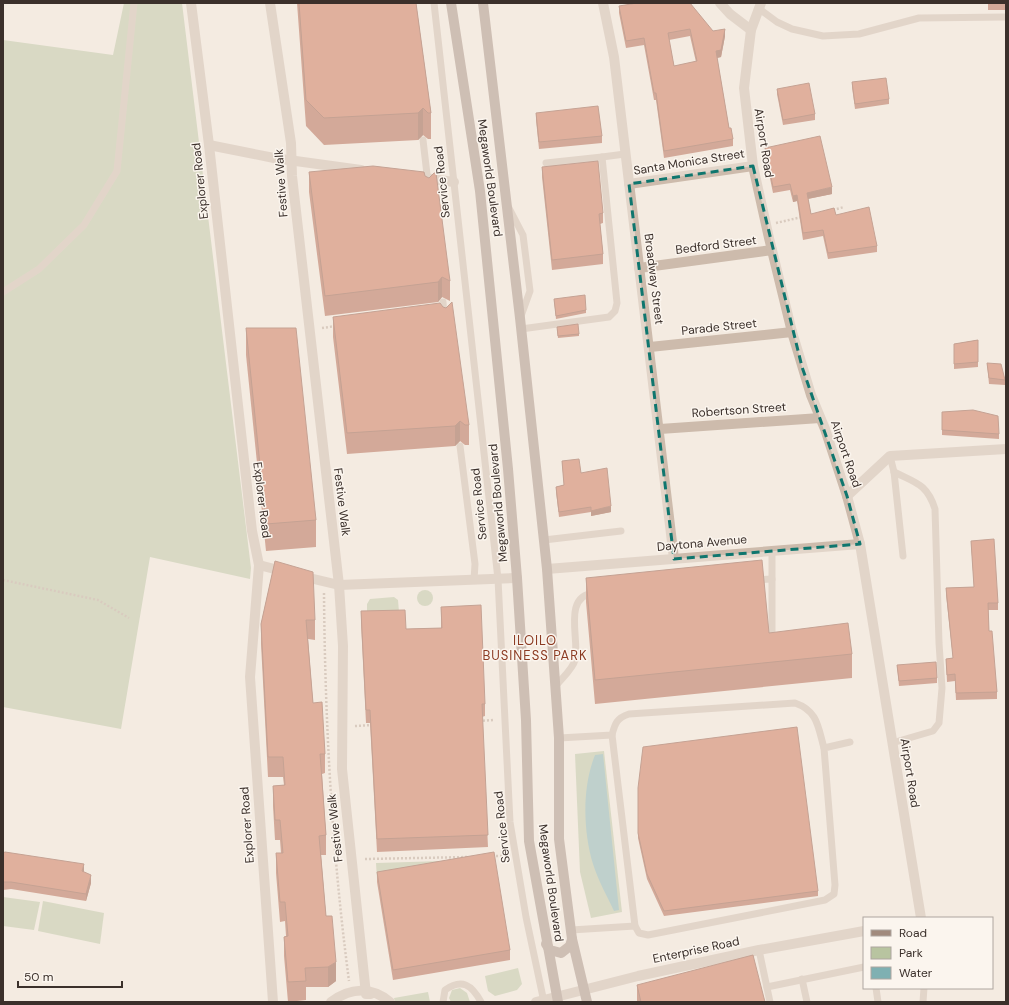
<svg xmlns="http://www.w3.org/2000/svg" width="1009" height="1005" font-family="'DM Sans',sans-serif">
<rect width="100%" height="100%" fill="#f4ebe1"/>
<g fill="#b8c4a0">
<path d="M124,3H182L251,568L250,579L150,557L121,729L3,707V40L113,55Z"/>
<circle cx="425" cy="598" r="8"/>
<path d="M394,597L398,600L399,612L367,614V604L370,599Z"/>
<path d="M604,751L622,912L591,918L580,872L575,754Z"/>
<path d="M476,860V862L377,879L376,863Z"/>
<path d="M3,897L40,902L34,930L3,926Z"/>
<path d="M43,901L104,913L100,944L38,931Z"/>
<path d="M518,968L522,984L517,990L495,996L488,991L485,976Z"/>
<path d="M460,988L467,993L470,1002H451L449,998L452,990Z"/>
<path d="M428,992L430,1002H395L394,998Z"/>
</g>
<path fill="#7fb0b2" d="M603,754L619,910L614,911C607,896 598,880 593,864C583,831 582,787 595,755Z"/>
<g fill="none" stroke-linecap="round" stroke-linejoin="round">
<g stroke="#b9a596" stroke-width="2.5" stroke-dasharray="2 2" stroke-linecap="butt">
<path d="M833,210L844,207"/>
<path d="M776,223L802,217"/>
<path d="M322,328L336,326"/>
<path d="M3,580L98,600L129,618"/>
<path d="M324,593C325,723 332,852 349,981"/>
<path d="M479,721L493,720"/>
<path d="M355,726L373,725"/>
<path d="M492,856H504"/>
<path d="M365,859L469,857"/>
</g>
<g stroke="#cdbbac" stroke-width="7">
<path d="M434,3L498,579L510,822L526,917L544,1002"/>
<path d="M758,8L777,22L792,29L823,36L859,34L919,18L1006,17"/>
<path d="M423,140L428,183"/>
<path d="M602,157L625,154"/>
<path d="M509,208L523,235L530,291L521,316"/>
<path d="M3,292L39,269L84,225L117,171L134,3"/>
<path d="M443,302L444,316"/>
<path d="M521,329L609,317L615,311L617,303L602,157L546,163"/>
<path d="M460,446L475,564L474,580"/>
<path d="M890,456L894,472L903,556"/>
<path d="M544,540L621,531"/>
<path d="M772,551V641"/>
<path d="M755,580L772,579"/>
<path d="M555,687C561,679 573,669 575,660C580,640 562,596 594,593"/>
<path d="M612,735L635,926"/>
<path d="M559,738L612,735C615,723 617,718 629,714L795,703C818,711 818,727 824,748"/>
<path d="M892,743L933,731L939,723L942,688L939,643L935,509C927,484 916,483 894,472"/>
<path d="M571,930L635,926L639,933L648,935L825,900L834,894L835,885L824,748L850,742"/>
<path d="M759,950L770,1002"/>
<path d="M802,979L807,1002"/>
<path d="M767,987L864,967"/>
<path d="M876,988L878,1002"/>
<path d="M443,1002L445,990C462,978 472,985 481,1002"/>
<path d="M923,1002L924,988"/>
</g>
<g stroke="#cdbbac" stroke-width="10">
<path d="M191,3L209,145L252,531L259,565L250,677L273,1002"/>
<path d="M270,3L291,143L292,176L339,585L343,646L342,769L366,994H371"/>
<path d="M603,3L614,57L674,559"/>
<path d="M720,3L730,14L751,30"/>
<path d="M209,145L274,158L361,170"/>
<path d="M424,178L454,182"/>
<path d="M629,184L753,166"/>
<path d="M639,268L772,250"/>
<path d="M650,347L792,332"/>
<path d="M660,429L820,418"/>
<path d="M847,496L890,456L1006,449"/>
<path d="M259,565L286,572"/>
<path d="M547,569L860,544"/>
<path d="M301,576L339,585L517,578"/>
</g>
<g stroke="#cdbbac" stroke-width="10">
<path d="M761,3L751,30L744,88L753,166L769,238L792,332L811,395L825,429L847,496L860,544L921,918"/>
<path d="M331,1002C350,988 371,986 390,1002"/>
<path d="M536,1002L638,976L759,950L864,931"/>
</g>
<g stroke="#a18a7d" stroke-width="10">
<path d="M451,3L480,191L508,469L517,578L526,720L529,841L558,1002"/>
<path d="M483,3L520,318L547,569L559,738V839L572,939L587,1002"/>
<path d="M546,944L550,950L561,953L570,946L572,939"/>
</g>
</g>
<g fill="#ac5a40" fill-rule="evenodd">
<path d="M297,3H416L431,113V139H428L423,135L418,140L324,145L306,126Z"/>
<rect x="988" y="3" width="18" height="7"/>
<path d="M619,6L713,31L725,36L721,57L717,58L729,128L733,139V146L664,158L656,100H654L644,45L626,48L619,13ZM690,36L696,62L674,66L669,40Z"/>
<path d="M852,82L889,99V104L855,109L852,87Z"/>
<path d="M777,89L815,114V120L783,125L777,94Z"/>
<path d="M536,113L602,136V143L539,149L536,120Z"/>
<path d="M765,148L832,194L808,199L811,214L836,215L877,246V252L828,259L823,236L803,240L797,201L793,202L790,190L773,193L765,154Z"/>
<path d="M542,167L603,213V223L600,224L603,254V264L552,270L542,177Z"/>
<path d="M309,172L450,281V301L442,297L438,302L325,316L309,192Z"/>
<path d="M554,299L586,310V313L556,319Z"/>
<path d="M333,317L469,425V445H465L460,441L455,446L347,454L333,337Z"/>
<path d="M246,328L316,520V547L266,551L246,355Z"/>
<path d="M557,329L579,334V336L558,338Z"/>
<path d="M978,340V367L954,369V344Z"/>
<path d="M987,363L1005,380V385L989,384Z"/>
<path d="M942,412L999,434V439L942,435Z"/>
<path d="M562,461L581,473L611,512L591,516V512L559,517L556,492V487L564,485Z"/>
<path d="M971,541L998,603V610H988L989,631L997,692V699L956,700L955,681L947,682L946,659L953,658L946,595V588L974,587Z"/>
<path d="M275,561L315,620V640L308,639L313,703L325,754V773L322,774L326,835V855H321L326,916L336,981L328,987H306V1000L288,1002L284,956V937L286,936L285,921L280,922L276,873V853H281L280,840H275L273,806V786L284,785L283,777H268L261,644V624Z"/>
<path d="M586,578L769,633L852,654V678L595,704L586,602Z"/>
<path d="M441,607L485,704V716L482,717L488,847L377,852L370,723H366L361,623V611L406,629L441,628Z"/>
<path d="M897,665L937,678V683L899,686Z"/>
<path d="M638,788L818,891V896L664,916L647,879L638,838Z"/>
<path d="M3,853L84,872L91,883L86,901L11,889L3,890Z"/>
<path d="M377,872L510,950V960L393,980L377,882Z"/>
<path d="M637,985L765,1002H637Z"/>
</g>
<g fill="#8c4a34">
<path d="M725,29V36L721,57L716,58V51Z"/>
<path d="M423,108V135L418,140V113Z"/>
<path d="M832,187V194L807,199V193Z"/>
<path d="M797,195V201L793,202V196Z"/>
<path d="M442,277V297L438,302V282Z"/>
<path d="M460,421V441L455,446V426Z"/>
<path d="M611,506V512L591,516V511Z"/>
<path d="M84,864V871L82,879V871Z"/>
<path d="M91,875V883L86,901V894Z"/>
<path d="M336,962V981L328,987V967Z"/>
</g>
<g fill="#c8694b" stroke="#8c4a34" fill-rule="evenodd">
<path d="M299,3H416L431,113H428L423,108L418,113L324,118L306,100Z"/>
<path d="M637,3H690L713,31L725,29L721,50L716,51L729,128H731L733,139L664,151L656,93H654L644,38L626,41L619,6ZM690,29L697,61L674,66L668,33Z"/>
<path d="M886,78L889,99L855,104L852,82Z"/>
<path d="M809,83L815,114L783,120L777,89Z"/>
<path d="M598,106L602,136L539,142L536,113Z"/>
<path d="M820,136L832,187L807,193L811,214L834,208L836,215L869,207L877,246L828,253L823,230L803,233L797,195L793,196L790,184L773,187L765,148Z"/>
<path d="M598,161L603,213L599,214L603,254L552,260L542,167Z"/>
<path d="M373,166L424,172L425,176L429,178L434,173H436L450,281L442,277L438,282L325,296L309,172Z"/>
<path d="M585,295L586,310L556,316L554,299Z"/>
<path d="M452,302L469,425H465L460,421L455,426L347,433L333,317L440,303L443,307L446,308Z"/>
<path d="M578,324L579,334L558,336L557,327Z"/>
<path d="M246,328H296L316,520L266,524Z"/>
<path d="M978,340V362L954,364V344Z"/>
<path d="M987,363L1001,364L1005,380L989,378Z"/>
<path d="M973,410L998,416L999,434L942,430V412Z"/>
<path d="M579,459L581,473L607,468L611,506L591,511V507L559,512L556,487L564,485L562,461Z"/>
<path d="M994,539L998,603H988L989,631H992L997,692L956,693L955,674L947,675L946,659L953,658L946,588L974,587L971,541Z"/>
<path d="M762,560L769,633L848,623L852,654L595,680L586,578Z"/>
<path d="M275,561L313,572L315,620H306L313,703L322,702L325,754H320L326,835L319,836L326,916H332L336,962L328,967L305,968L306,981L288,982L284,937L288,936L285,902H280L276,853H283L280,820H275L273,786L285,785L283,757H268L261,624Z"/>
<path d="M481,605L485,704H482L488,835L377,839L370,710H366L361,611L405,610L406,629L442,628L441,607Z"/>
<path d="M936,662L937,678L899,681L897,665Z"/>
<path d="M797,727L818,891L664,911L647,874L638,833V788L643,747Z"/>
<path d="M5,852L84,864L82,871L91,875L86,894L11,882H3V853Z"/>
<path d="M494,852L510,950L393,970L377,872Z"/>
<path d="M753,955L765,1002H641L637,985Z"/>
</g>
<path d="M0 0H1009V1005H0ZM753,166L802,367L847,496L860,544L674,559L629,184Z" fill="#f4ebe1" fill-opacity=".55" fill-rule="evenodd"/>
<path fill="none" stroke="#0f766e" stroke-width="3" stroke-dasharray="8 5" stroke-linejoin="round" d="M753,166L802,367L847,496L860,544L674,559L629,184Z"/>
<g text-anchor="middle" stroke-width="3" stroke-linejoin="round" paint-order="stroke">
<g font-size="12" fill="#3b302b" stroke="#fbf5ee">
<text transform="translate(764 143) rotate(81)" y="4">Airport Road</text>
<text transform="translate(689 162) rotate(-9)" y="4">Santa Monica Street</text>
<text transform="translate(490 178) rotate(82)" y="4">Megaworld Boulevard</text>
<text transform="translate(200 181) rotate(-96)" y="4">Explorer Road</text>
<text transform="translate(442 182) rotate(-96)" y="4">Service Road</text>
<text transform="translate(281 183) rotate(-94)" y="4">Festive Walk</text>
<text transform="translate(716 245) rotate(-7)" y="4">Bedford Street</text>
<text transform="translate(654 279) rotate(83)" y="4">Broadway Street</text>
<text transform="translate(719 327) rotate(-6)" y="4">Parade Street</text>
<text transform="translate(739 410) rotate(-4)" y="4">Robertson Street</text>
<text transform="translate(846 454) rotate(71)" y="4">Airport Road</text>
<text transform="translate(262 500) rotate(83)" y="4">Explorer Road</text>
<text transform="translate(342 502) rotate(83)" y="4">Festive Walk</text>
<text transform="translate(498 503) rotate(-95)" y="4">Megaworld Boulevard</text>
<text transform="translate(479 504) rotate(-96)" y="4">Service Road</text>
<text transform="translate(702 543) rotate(-5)" y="4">Daytona Avenue</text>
<text transform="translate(910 773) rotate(81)" y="4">Airport Road</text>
<text transform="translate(247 825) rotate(-94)" y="4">Explorer Road</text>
<text transform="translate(502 827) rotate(-96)" y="4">Service Road</text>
<text transform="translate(335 828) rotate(-96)" y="4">Festive Walk</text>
<text transform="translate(551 883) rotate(82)" y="4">Megaworld Boulevard</text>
<text transform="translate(696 950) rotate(-12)" y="4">Enterprise Road</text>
</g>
<g font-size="13" letter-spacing="1" fill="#8c3b22" stroke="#fbf5ee">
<text x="535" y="645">ILOILO<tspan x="535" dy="15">BUSINESS PARK</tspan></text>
</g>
</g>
<rect width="1009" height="1005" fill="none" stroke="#3b302b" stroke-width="8"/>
<rect x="863" y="917" width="130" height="72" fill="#fbf5ee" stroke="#aea6a0"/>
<rect x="871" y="930" width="20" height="6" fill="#a18a7d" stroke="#aea6a0"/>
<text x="899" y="937" font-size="12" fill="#3b302b">Road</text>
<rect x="871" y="947" width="20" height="12" fill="#b8c4a0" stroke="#aea6a0"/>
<text x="899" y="957" font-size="12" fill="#3b302b">Park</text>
<rect x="871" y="967" width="20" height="12" fill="#7fb0b2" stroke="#aea6a0"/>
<text x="899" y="977" font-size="12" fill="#3b302b">Water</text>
<path d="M18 981v6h104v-6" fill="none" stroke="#3b302b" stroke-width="2"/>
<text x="24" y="981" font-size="12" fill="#3b302b" stroke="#fbf5ee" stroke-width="3" paint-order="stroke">50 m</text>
</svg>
